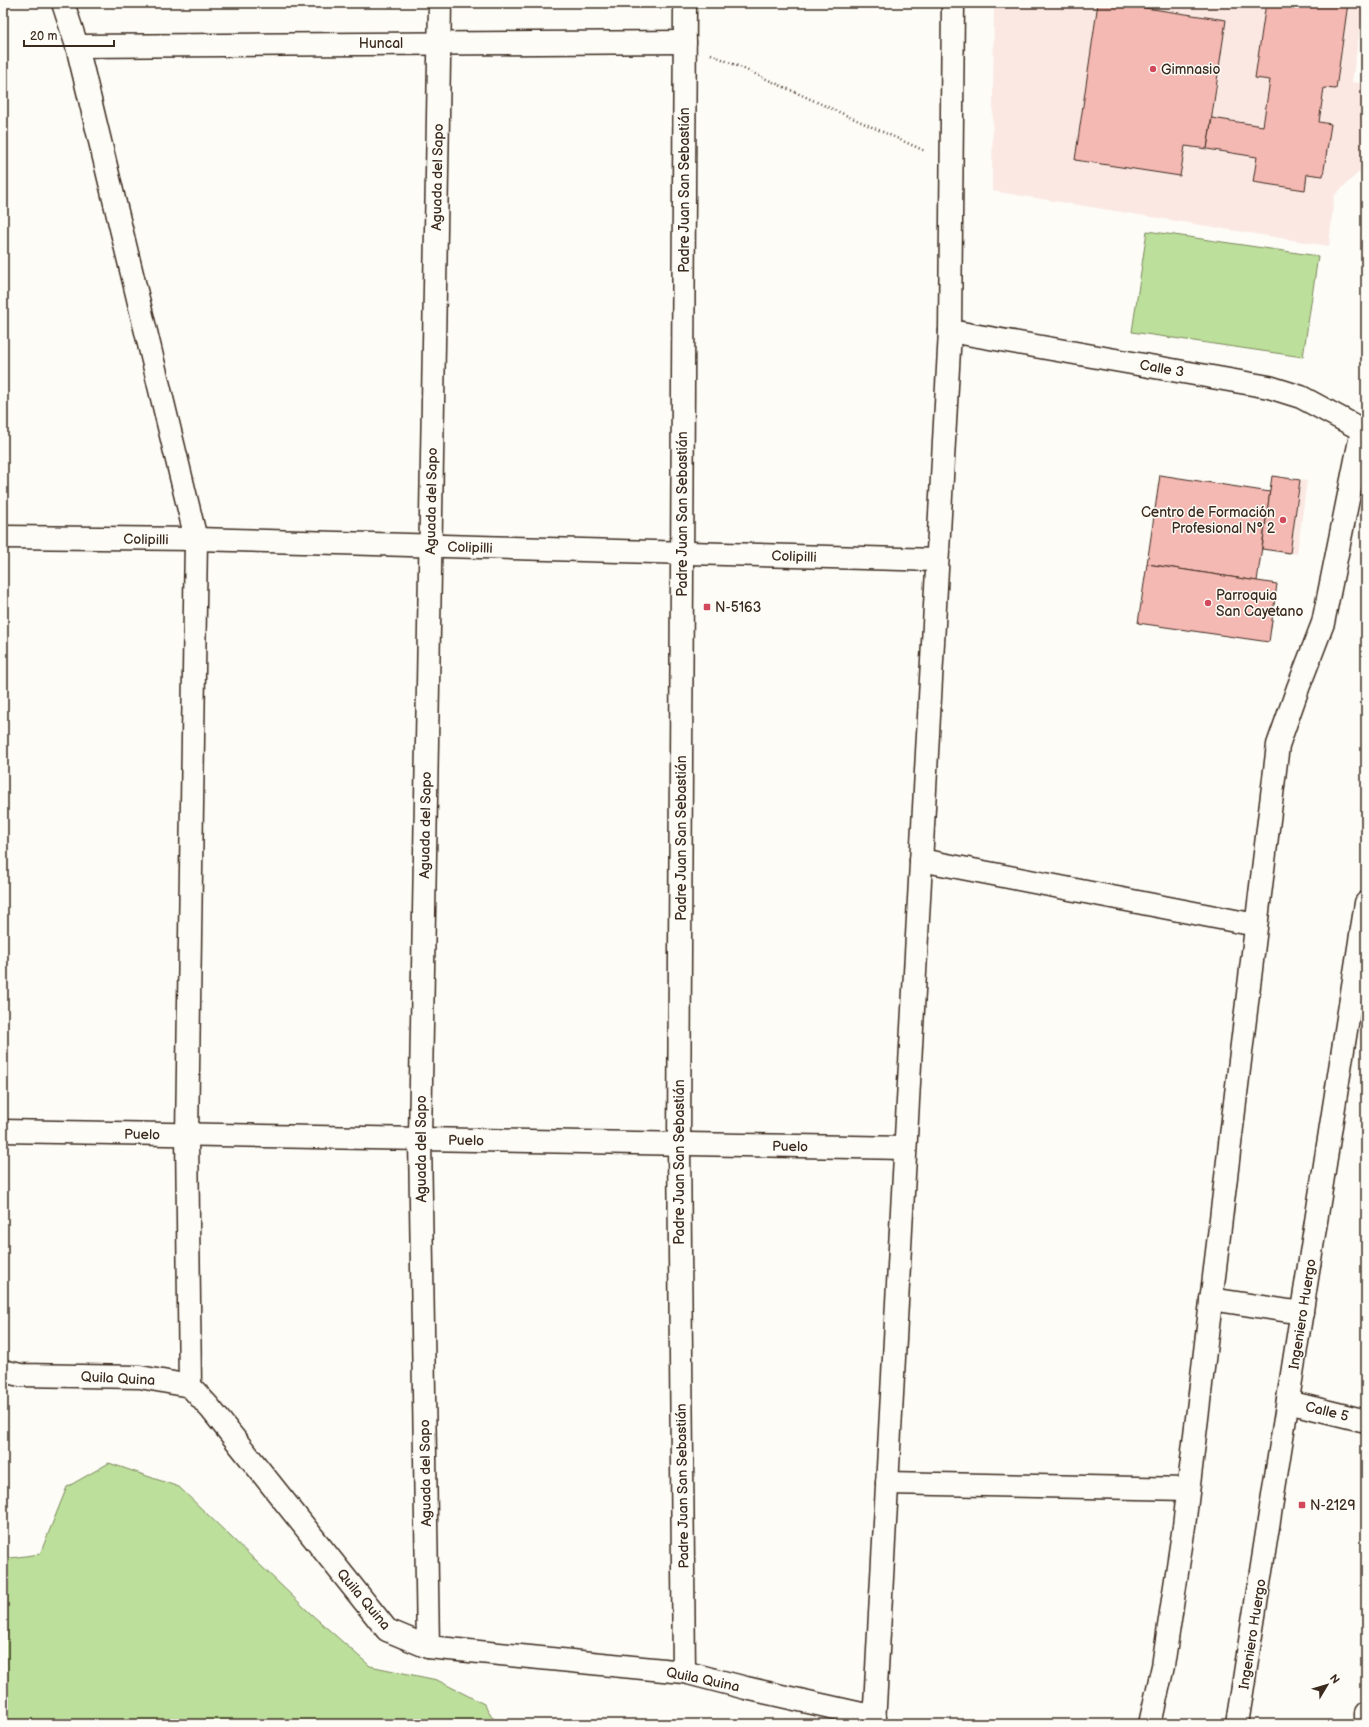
<svg xmlns="http://www.w3.org/2000/svg" width="1369" height="1727" font-family="'Balsamiq Sans',sans-serif">
<rect width="100%" height="100%" fill="#fdfcf7"/>
<filter id="ink" filterUnits="userSpaceOnUse"><feTurbulence type="fractalNoise" baseFrequency=".025" numOctaves="2"/><feDisplacementMap in="SourceGraphic" scale="8" xChannelSelector="R" yChannelSelector="G"/><feConvolveMatrix kernelMatrix="1 2 1 2 8 2 1 2 1" color-interpolation-filters="sRGB"/></filter>
<g filter="url(#ink)">
<g fill="#fbe8e3">
<path d="M994,3H1364L1352,82L1366,84V173L1359,172L1334,196L1329,246L992,191Z"/>
<path d="M1272,476L1307,481L1297,554L1262,549Z"/>
</g>
<g fill="#bce09b" stroke="#7c855c">
<path d="M1147,231L1318,256L1303,357L1132,332Z"/>
<path d="M109,1463L179,1487L311,1614L370,1666L437,1680L484,1704L497,1724H3V1559L40,1554L67,1487Z"/>
</g>
<g fill="#f5b9b3" stroke="#3b2a1e">
<path d="M1098,3H1112L1226,20L1207,149L1185,146L1180,176L1075,160Z"/>
<path d="M1266,3H1348L1336,89L1324,88L1319,122L1331,124L1323,176L1307,174L1305,190L1253,182L1257,157L1207,149L1212,118L1263,126L1270,80L1255,78Z"/>
<path d="M1160,475L1270,492L1257,581L1147,564Z"/>
<path d="M1272,476L1300,480L1290,553L1262,549Z"/>
<path d="M1147,564L1277,584L1269,642L1138,623Z"/>
</g>
<g fill="none" stroke-linecap="round" stroke-linejoin="round">
<defs>
<g id="street">
<path d="M63,3L77,46L196,539L187,1135L190,1386"/>
<path d="M77,46L685,42"/>
<path d="M950,331L1269,387L1301,397L1366,432"/>
<path d="M3,537L196,539L937,560"/>
<path d="M921,860L1256,925"/>
<path d="M3,1131L905,1148"/>
<path d="M1211,1299L1302,1313"/>
<path d="M3,1371L20,1375L140,1377L190,1386L210,1408L387,1630L428,1647L684,1672L746,1688L875,1717"/>
<path d="M1288,1402L1366,1421"/>
<path d="M887,1483L1188,1489"/>
<path d="M428,1647L420,1139L440,3"/>
<path d="M684,1672L679,1144L685,3"/>
<path d="M874,1724L950,331L953,3"/>
<path d="M1150,1724L1163,1666L1184,1526L1278,745L1298,688L1323,623L1362,430"/>
<path d="M1237,1724L1366,903"/>
<path d="M1366,1724V1713"/>
</g>
</defs>
<use href="#street" stroke="#3b2a1e" stroke-width="25"/>
<path stroke="#3b2a1e" stroke-width="2.5" stroke-dasharray="1 3" stroke-linecap="butt" d="M711,54L925,151"/>
<use href="#street" stroke="#fdfcf7" stroke-width="22"/>
</g>
</g>
<g fill="#d1495b" stroke="#fdfcf7" stroke-width="1.5">
<circle cx="1153" cy="69" r="4"/>
<circle cx="1283" cy="520" r="4"/>
<circle cx="1208" cy="603" r="4"/>
<rect x="703" y="603" width="8" height="8" rx="2"/>
<rect x="1298" y="1501" width="8" height="8" rx="2"/>
</g>
<g text-anchor="middle" stroke-width="3" stroke-linejoin="round" paint-order="stroke">
<g font-size="14" fill="#3b2a1e" stroke="#fdfcf7">
<text x="381" y="48">Huncal</text>
<text transform="translate(437 177) rotate(-89)" y="5">Aguada del Sapo</text>
<text transform="translate(684 190) rotate(-90)" y="5">Padre Juan San Sebastián</text>
<text transform="translate(1162 368) rotate(10)" y="5">Calle 3</text>
<text transform="translate(431 501) rotate(-89)" y="5">Aguada del Sapo</text>
<text transform="translate(682 514) rotate(-90)" y="5">Padre Juan San Sebastián</text>
<text transform="translate(146 539) rotate(1)" y="5">Colipilli</text>
<text transform="translate(470 547) rotate(2)" y="5">Colipilli</text>
<text transform="translate(794 556) rotate(2)" y="5">Colipilli</text>
<text transform="translate(425 825) rotate(-89)" y="5">Aguada del Sapo</text>
<text transform="translate(681 838) rotate(-90)" y="5">Padre Juan San Sebastián</text>
<text transform="translate(142 1134) rotate(1)" y="5">Puelo</text>
<text transform="translate(466 1140) rotate(1)" y="5">Puelo</text>
<text transform="translate(790 1146) rotate(1)" y="5">Puelo</text>
<text transform="translate(421 1149) rotate(-90)" y="5">Aguada del Sapo</text>
<text transform="translate(679 1162) rotate(-90)" y="5">Padre Juan San Sebastián</text>
<text transform="translate(1302 1314) rotate(-81)" y="5">Ingeniero Huergo</text>
<text transform="translate(118 1378) rotate(3)" y="5">Quila Quina</text>
<text transform="translate(1327 1411) rotate(14)" y="5">Calle 5</text>
<text transform="translate(425 1473) rotate(-91)" y="5">Aguada del Sapo</text>
<text transform="translate(682 1486) rotate(-91)" y="5">Padre Juan San Sebastián</text>
<text transform="translate(364 1599) rotate(50)" y="5">Quila Quina</text>
<text transform="translate(1252 1634) rotate(-81)" y="5">Ingeniero Huergo</text>
<text transform="translate(703 1679) rotate(12)" y="5">Quila Quina</text>
</g>
<g font-size="14" fill="#3b2a1e" stroke="#fdfcf7" text-anchor="start">
<text x="1161" y="74">Gimnasio</text>
<text x="1275" y="517" text-anchor="end">Centro de Formación<tspan x="1275" dy="16">Profesional N° 2</tspan></text>
<text x="1216" y="600">Parroquia<tspan x="1216" dy="16">San Cayetano</tspan></text>
<text x="715" y="612">N-5163</text>
<text x="1310" y="1510">N-2129</text>
</g>
</g>
<rect width="1369" height="1727" fill="none" stroke="#fdfcf7" stroke-width="16"/>
<rect x="8" y="8" width="1353" height="1711" fill="none" stroke="#3b2a1e" stroke-width="1.5" filter="url(#ink)"/>
<g transform="translate(1327 1685) rotate(52)" stroke="#fdfcf7" stroke-width="3" paint-order="stroke">
<path d="M0-3L7 15L0 10L-7 15Z" fill="#3b2a1e"/>
<text y="-6" font-size="11" font-weight="bold" text-anchor="middle" fill="#3b2a1e">N</text>
</g>
<path d="M24 40v6h90v-6" fill="none" stroke="#3b2a1e" stroke-width="2"/>
<text x="30" y="40" font-size="12" fill="#3b2a1e" stroke="#fdfcf7" stroke-width="3" paint-order="stroke">20 m</text>
</svg>
